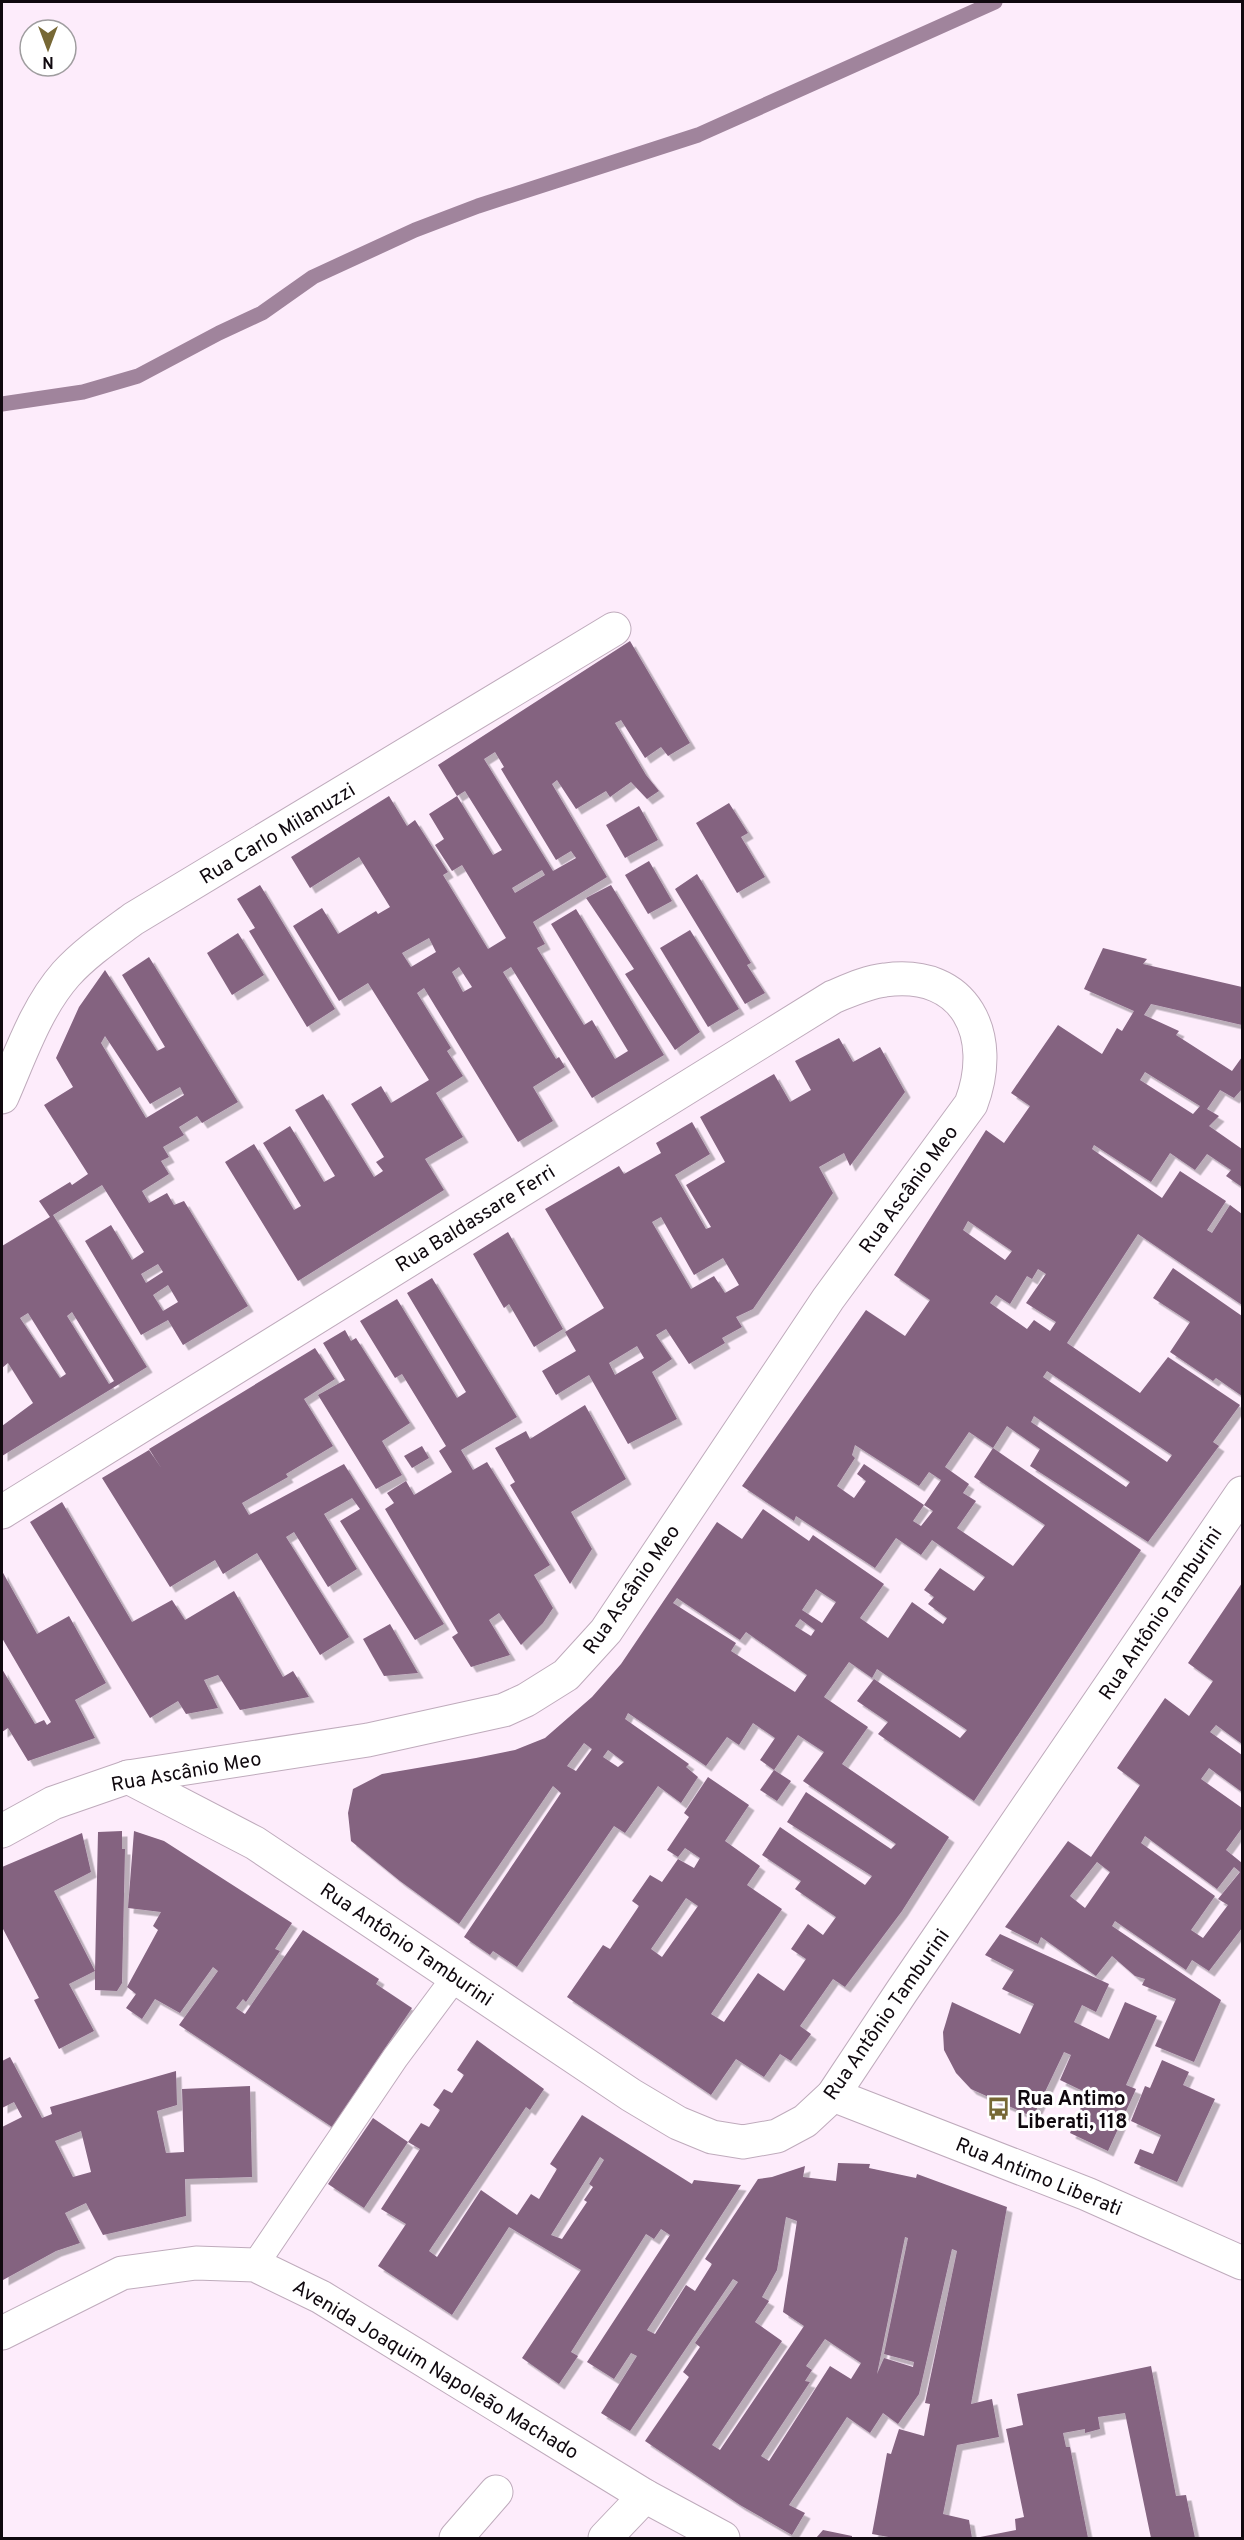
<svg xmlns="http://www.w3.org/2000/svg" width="1244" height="2540" font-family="Overpass,sans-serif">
<defs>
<filter id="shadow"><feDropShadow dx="5.5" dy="5.5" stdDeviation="0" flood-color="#0004"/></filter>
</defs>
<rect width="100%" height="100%" fill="#fdecfb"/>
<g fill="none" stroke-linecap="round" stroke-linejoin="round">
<path stroke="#a0849c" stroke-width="15" d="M2,404L83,392L138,376L219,333L262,313L313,277L415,230L478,206L698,135L995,2"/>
</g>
<g fill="#846380" fill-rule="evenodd" filter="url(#shadow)">
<path d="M630,641L690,743L668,756L661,747L645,758L621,720L615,723L646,775L659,791L647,799L631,782L610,797L606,791L576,809L557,780L552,784L607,877L533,922L545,944L537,948L584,1025L592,1020L615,1059L628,1051L551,924L576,909L664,1055L592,1098L511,967L503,972L556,1059L559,1057L565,1067L533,1087L553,1121L518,1142L424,988L417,993L451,1048L447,1051L463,1076L436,1093L463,1137L425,1159L444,1190L298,1281L225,1162L254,1144L294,1210L301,1206L263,1143L290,1126L324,1182L335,1176L295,1110L323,1094L374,1177L383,1171L376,1162L384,1157L351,1104L381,1086L391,1103L429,1080L368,983L339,1001L293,926L322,908L338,934L376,911L378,914L390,907L359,857L310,888L291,857L389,796L407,826L415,820L448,872L443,875L488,949L506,938L462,865L452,871L435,845L444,839L429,814L457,796L438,765ZM495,752L504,767L501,769L556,860L571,851L576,858L553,871L484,759ZM465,791L502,850L493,855L457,796ZM542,870L545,875L515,893L512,888ZM429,938L436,952L411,967L402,953ZM459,967L472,987L463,992L452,972Z"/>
<path d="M729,803L748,833L741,837L765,877L737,893L696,823Z"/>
<path d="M639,806L658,840L625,858L606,825Z"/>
<path d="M649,861L672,901L648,914L625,875Z"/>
<path d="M697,874L751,963L747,965L765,993L745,1004L675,889Z"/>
<path d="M260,885L335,1009L307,1027L249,931L255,928L237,899Z"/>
<path d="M611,885L700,1032L675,1050L625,974L634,969L586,898Z"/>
<path d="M690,930L739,1009L708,1027L660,948Z"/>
<path d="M238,933L264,975L232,995L207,953Z"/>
<path d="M1103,948L1147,959L1143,964L1242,987V1025L1151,1004L1144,1015L1179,1031L1176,1035L1232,1071L1242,1057V1089L1234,1098L1220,1090L1207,1109L1219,1116L1209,1126L1242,1149V1187L1226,1176L1231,1170L1207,1154L1195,1170L1170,1153L1151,1182L1094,1145L1092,1149L1162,1198L1180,1171L1226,1201L1207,1230L1212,1233L1230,1205L1242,1214V1305L1138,1234L1067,1343L1140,1393L1168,1357L1240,1405L1213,1442L1219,1446L1148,1542L1030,1466L1040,1449L1007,1426L993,1448L969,1432L945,1467L969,1484L963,1493L976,1501L957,1528L1013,1566L1045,1525L974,1477L993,1448L1141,1550L974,1801L878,1734L888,1722L857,1701L874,1679L960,1738L967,1730L877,1669L872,1678L849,1662L824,1697L868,1727L842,1764L949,1837L902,1911L845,1987L833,1979L800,2026L811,2034L791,2061L780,2054L764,2077L736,2059L711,2095L567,1997L603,1945L610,1949L639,1906L632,1901L650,1875L662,1882L678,1859L694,1868L700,1858L685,1848L678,1857L667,1850L689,1817L684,1813L708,1777L749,1805L725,1841L760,1866L747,1885L782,1909L711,2014L724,2022L758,1973L784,1991L806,1959L791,1949L808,1924L823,1935L836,1917L795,1889L801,1881L762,1855L780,1827L865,1885L872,1876L787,1822L806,1792L891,1849L896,1844L803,1781L824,1752L798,1735L774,1770L760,1760L775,1738L753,1723L739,1745L727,1737L706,1766L628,1713L625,1719L689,1764L686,1767L698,1777L681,1803L658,1786L625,1833L614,1826L517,1967L493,1951L490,1955L464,1937L561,1793L553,1786L459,1924L400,1881L351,1841L348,1813L353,1789L382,1774L476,1758L515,1750L545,1738L592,1697L621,1664L717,1522L742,1539L763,1509L809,1541L813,1535L884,1584L860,1618L888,1638L912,1602L943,1624L947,1618L928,1604L934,1597L924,1590L940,1568L974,1591L985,1577L932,1540L921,1555L896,1538L875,1568L796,1516L794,1521L742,1486L866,1310L905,1336L930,1300L894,1275L986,1130L1004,1143L1030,1106L1011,1093L1058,1025L1102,1054L1117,1028L1122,1031L1134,1011L1084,989ZM1145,1072L1200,1106L1193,1114L1140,1080ZM968,1221L1012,1251L1005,1260L963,1230ZM1038,1269L1046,1274L1026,1303L1056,1322L1050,1331L1034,1320L1027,1329L990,1303L996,1295L1010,1304L1027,1276L1032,1279ZM1047,1371L1172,1455L1167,1462L1043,1377ZM1034,1416L1130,1482L1126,1487L1031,1422ZM855,1445L919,1486L929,1472L941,1480L924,1505L864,1464L857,1474L866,1481L854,1498L837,1486L855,1458L852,1455ZM924,1505L933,1511L921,1526L913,1521ZM816,1589L836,1602L822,1623L802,1610ZM677,1598L740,1640L746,1632L807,1675L795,1692L731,1651L736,1643L673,1603ZM800,1619L815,1630L811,1636L795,1626ZM584,1743L592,1749L576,1771L567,1766ZM608,1750L624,1762L618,1767L603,1757ZM686,1898L698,1906L662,1957L651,1949Z"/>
<path d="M149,957L238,1102L202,1123L197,1116L179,1127L184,1135L163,1147L169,1157L161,1161L169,1174L142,1191L149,1203L167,1193L174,1205L184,1201L248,1306L183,1345L168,1320L141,1335L85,1241L111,1225L132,1260L144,1252L102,1185L53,1215L147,1367L2,1456V1426L33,1403L8,1363L2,1368V1246L50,1217L39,1201L70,1182L72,1185L88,1174L44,1105L73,1087L56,1058L79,1007L105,970L157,1051L165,1047L122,975ZM105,1036L150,1104L180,1087L184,1095L146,1118L101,1043ZM158,1264L163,1272L146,1283L141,1274ZM168,1285L178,1302L163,1311L153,1295ZM72,1312L114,1381L109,1384L67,1316ZM28,1313L66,1374L60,1378L20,1318Z"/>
<path d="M839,1038L853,1062L880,1047L905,1092L850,1166L844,1153L819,1167L833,1193L753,1309L736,1317L742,1327L722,1338L725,1343L689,1364L666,1329L656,1335L672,1359L652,1372L677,1419L628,1444L589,1375L556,1395L542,1371L576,1351L565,1332L604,1308L545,1209L619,1166L624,1174L661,1153L656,1143L692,1122L710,1154L675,1175L706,1229L711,1227L686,1185L725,1162L700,1117L774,1074L790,1102L811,1090L795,1061ZM661,1217L694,1275L723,1258L739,1285L725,1293L714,1276L691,1289L652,1222ZM637,1346L644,1358L615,1375L609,1363Z"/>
<path d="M508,1232L563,1329L534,1347L509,1304L504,1308L473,1254Z"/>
<path d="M1173,1268L1242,1316V1396L1216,1378L1213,1381L1170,1352L1190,1322L1153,1298Z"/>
<path d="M432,1278L517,1417L461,1450L473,1470L487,1462L550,1565L534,1575L553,1608L543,1623L521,1645L499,1613L489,1620L510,1655L471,1667L452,1637L458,1633L385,1509L394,1503L387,1493L406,1481L414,1495L452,1472L439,1451L446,1446L402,1374L395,1378L360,1321L397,1299L457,1398L466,1392L407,1293Z"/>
<path d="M345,1330L351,1341L356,1338L410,1423L382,1441L402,1475L376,1489L318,1395L345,1380L323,1343Z"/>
<path d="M315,1348L335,1379L304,1399L333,1446L286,1474L288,1477L242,1503L249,1515L344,1464L444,1624L415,1640L340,1521L360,1509L352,1498L324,1514L357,1569L328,1587L294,1532L286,1537L349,1637L320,1655L257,1553L223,1574L215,1560L170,1587L102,1478L149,1450L162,1469L149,1449Z"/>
<path d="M585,1405L626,1479L571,1512L592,1549L570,1584L510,1485L515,1482L495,1448L526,1431L530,1439Z"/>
<path d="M422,1446L429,1458L412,1468L404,1456Z"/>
<path d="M62,1502L132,1622L172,1600L185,1620L234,1591L283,1677L293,1671L309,1697L240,1710L218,1675L204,1680L218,1708L186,1714L178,1701L150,1718L30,1522Z"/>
<path d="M2,1571L37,1634L69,1616L106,1683L75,1700L95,1738L28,1761L8,1728L2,1732V1669L35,1724L44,1720L47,1725L51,1722L2,1638Z"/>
<path d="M1242,1583V1744L1216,1725L1210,1732L1242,1755V1792L1209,1768L1201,1779L1242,1808V1828L1226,1850L1242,1863V1928L1209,1971L1192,1960L1186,1970L1115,1921L1112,1926L1221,2000L1194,2062L1155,2046L1176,1999L1142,1985L1145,1979L1135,1976L1112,1956L1096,1976L1041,1937L1038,1944L1005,1927L1068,1841L1091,1857L1140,1785L1117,1768L1165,1698L1189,1716L1213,1681L1188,1663ZM1145,1836L1217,1889L1234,1867L1240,1872L1218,1899L1228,1905L1203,1938L1191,1930L1215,1896L1141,1843ZM1097,1862L1110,1872L1085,1908L1070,1896Z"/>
<path d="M390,1624L418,1673L384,1676L363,1639Z"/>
<path d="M774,1770L791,1781L777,1801L760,1790Z"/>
<path d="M122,1831V1849H125L122,1983L117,1991L95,1990V1971L69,1984L94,2031L59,2049L34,2000L39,1998L2,1927V1867L82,1833L91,1872L54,1891L95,1971L98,1832Z"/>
<path d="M134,1831L164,1841L292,1923L275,1949L280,1951L246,2002L243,1999L236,2008L245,2014L303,1930L379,1979L376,1984L412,2008L332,2127L179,2025L218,1971L213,1967L180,2013L155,1999L142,2019L126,2008L136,1994L127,1987L158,1930L153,1926L161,1912L128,1908Z"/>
<path d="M1000,1934L1109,1984L1096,2012L1082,2005L1074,2022L1109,2039L1125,2002L1157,2016L1126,2085L1136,2089L1108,2151L1070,2133L1087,2093L1060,2080L1071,2055L1064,2052L1033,2117L971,2089L956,2073L944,2050L943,2032L952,2002L1020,2034L1034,2004L1002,1989L1014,1970L985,1955Z"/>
<path d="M477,2040L544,2089L530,2110L526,2107L429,2251L437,2257L481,2190L517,2215L531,2194L539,2199L557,2169L550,2164L582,2115L692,2184L694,2180L741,2185L647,2330L655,2334L686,2285L695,2291L712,2264L705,2259L758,2179L772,2177L805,2166L803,2177L836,2181L838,2163L870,2164L869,2168L916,2178L917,2174L1007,2207L971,2404L992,2399L999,2437L957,2445L943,2514L969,2520L972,2538H894L872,2534L887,2453L891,2454L899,2429L924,2436L930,2404L925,2403L957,2251L952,2249L919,2394L898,2424L883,2413L870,2433L847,2417L789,2505L805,2513L792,2535L740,2505L645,2441L689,2377L683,2372L700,2347L695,2343L738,2282L733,2279L630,2431L601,2413L637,2356L631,2353L614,2379L587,2362L670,2235L661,2229L654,2239L646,2234L571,2352L578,2356L559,2384L522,2358L581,2270L509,2227L452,2315L378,2266L406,2224L381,2209L420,2149L408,2142L421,2123L429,2127L440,2110L433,2105L444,2089L452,2093L464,2075L457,2070ZM600,2157L604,2160L589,2184L593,2187L584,2200L587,2202L562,2239L551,2235ZM786,2217L797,2221L783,2312L804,2326L720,2450L712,2445L782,2341L755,2322L769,2301L762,2297L777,2270ZM905,2237L908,2238L884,2354L914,2362L913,2367L884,2358L877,2374ZM825,2339L861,2363L851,2379L830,2366L769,2461L761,2456L810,2382L805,2381L812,2370L806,2366Z"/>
<path d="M10,2057L42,2118L52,2114L50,2107L176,2071L177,2105L157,2111L166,2153L184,2152L182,2089L250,2086L252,2177L185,2179L186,2216L103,2235L86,2203L65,2213L80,2243L56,2251L3,2280L2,2127L22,2117L14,2102L2,2108V2061ZM81,2131L91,2172L73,2177L55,2141Z"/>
<path d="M1162,2060L1189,2072L1183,2085L1215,2099L1177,2182L1134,2163L1140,2149L1153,2154L1161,2135L1131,2121L1145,2086L1150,2088Z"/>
<path d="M373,2118L408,2142L364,2208L328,2184Z"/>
<path d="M1151,2366L1176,2496L1186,2495L1195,2538H1151L1125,2413L1098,2417L1100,2429L1085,2433V2429L1063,2433L1066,2447H1070L1088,2538H975L1016,2530L1015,2519L1024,2517L1006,2429L1023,2425L1017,2394Z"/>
<path d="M823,2530L852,2536V2538H816Z"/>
</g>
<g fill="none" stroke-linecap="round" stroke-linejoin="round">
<defs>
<path id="service" d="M255,2265L395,2058L456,1976"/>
<g id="minor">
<path d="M2,1097C20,1056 36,1008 66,974C85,953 110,936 133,919L614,629"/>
<path d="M2,1512L833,997C850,990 867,982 885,980C966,969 997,1036 971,1104L828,1299L606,1631L566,1675L526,1700L504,1710L368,1740L128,1777L53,1803L2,1831"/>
<path d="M128,1777L255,1843L631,2095L678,2123L712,2137L743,2142L777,2136L805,2121L833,2095L902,1991L1242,1493"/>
<path d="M833,2095L1087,2194L1242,2263"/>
<path d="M2,2333L122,2273L196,2263L255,2265L321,2297L645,2496L723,2538"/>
<path d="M456,2538L496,2492"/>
<path d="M605,2538L645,2496"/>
</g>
</defs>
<use href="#service" stroke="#bfabbc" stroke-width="28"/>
<use href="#minor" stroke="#bfabbc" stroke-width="35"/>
<use href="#service" stroke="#fff" stroke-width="26"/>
<use href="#minor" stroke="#fff" stroke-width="33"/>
</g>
<defs>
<symbol id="bus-bare" viewBox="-9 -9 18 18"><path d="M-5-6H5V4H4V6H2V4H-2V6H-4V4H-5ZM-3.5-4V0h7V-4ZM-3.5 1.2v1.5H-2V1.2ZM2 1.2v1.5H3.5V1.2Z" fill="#776835" stroke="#fff" stroke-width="2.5" paint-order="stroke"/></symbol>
</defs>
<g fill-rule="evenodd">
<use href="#bus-bare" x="982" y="2092" width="33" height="33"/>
</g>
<g text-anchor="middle" stroke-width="6" stroke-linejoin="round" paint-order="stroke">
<g font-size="20" fill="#10090f" stroke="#fff">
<text transform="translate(277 833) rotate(-31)" y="7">Rua Carlo Milanuzzi</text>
<text transform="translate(908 1189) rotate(-54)" y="7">Rua Ascânio Meo</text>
<text transform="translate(475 1218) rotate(-32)" y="7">Rua Baldassare Ferri</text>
<text transform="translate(631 1589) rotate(-55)" y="7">Rua Ascânio Meo</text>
<text transform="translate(1160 1613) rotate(-56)" y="7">Rua Antônio Tamburini</text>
<text transform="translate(186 1771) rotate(-10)" y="7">Rua Ascânio Meo</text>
<text transform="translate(407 1944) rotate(34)" y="7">Rua Antônio Tamburini</text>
<text transform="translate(886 2014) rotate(-55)" y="7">Rua Antônio Tamburini</text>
<text transform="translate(1039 2176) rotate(22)" y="7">Rua Antimo Liberati</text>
<text transform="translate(436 2369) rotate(31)" y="7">Avenida Joaquim Napoleão Machado</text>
</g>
<g font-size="20" font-weight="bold" fill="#10090f" stroke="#fff" text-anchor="start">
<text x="1017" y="2105">Rua Antimo<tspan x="1017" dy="23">Liberati, 118</tspan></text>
</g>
</g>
<rect width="1244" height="2540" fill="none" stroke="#10090f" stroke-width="6"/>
<g transform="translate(48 48) rotate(180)"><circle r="28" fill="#ffffff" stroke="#9f9d9f" stroke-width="1.5"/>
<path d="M0-4.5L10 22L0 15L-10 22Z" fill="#776835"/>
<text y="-9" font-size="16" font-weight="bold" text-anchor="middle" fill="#10090f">N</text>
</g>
</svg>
